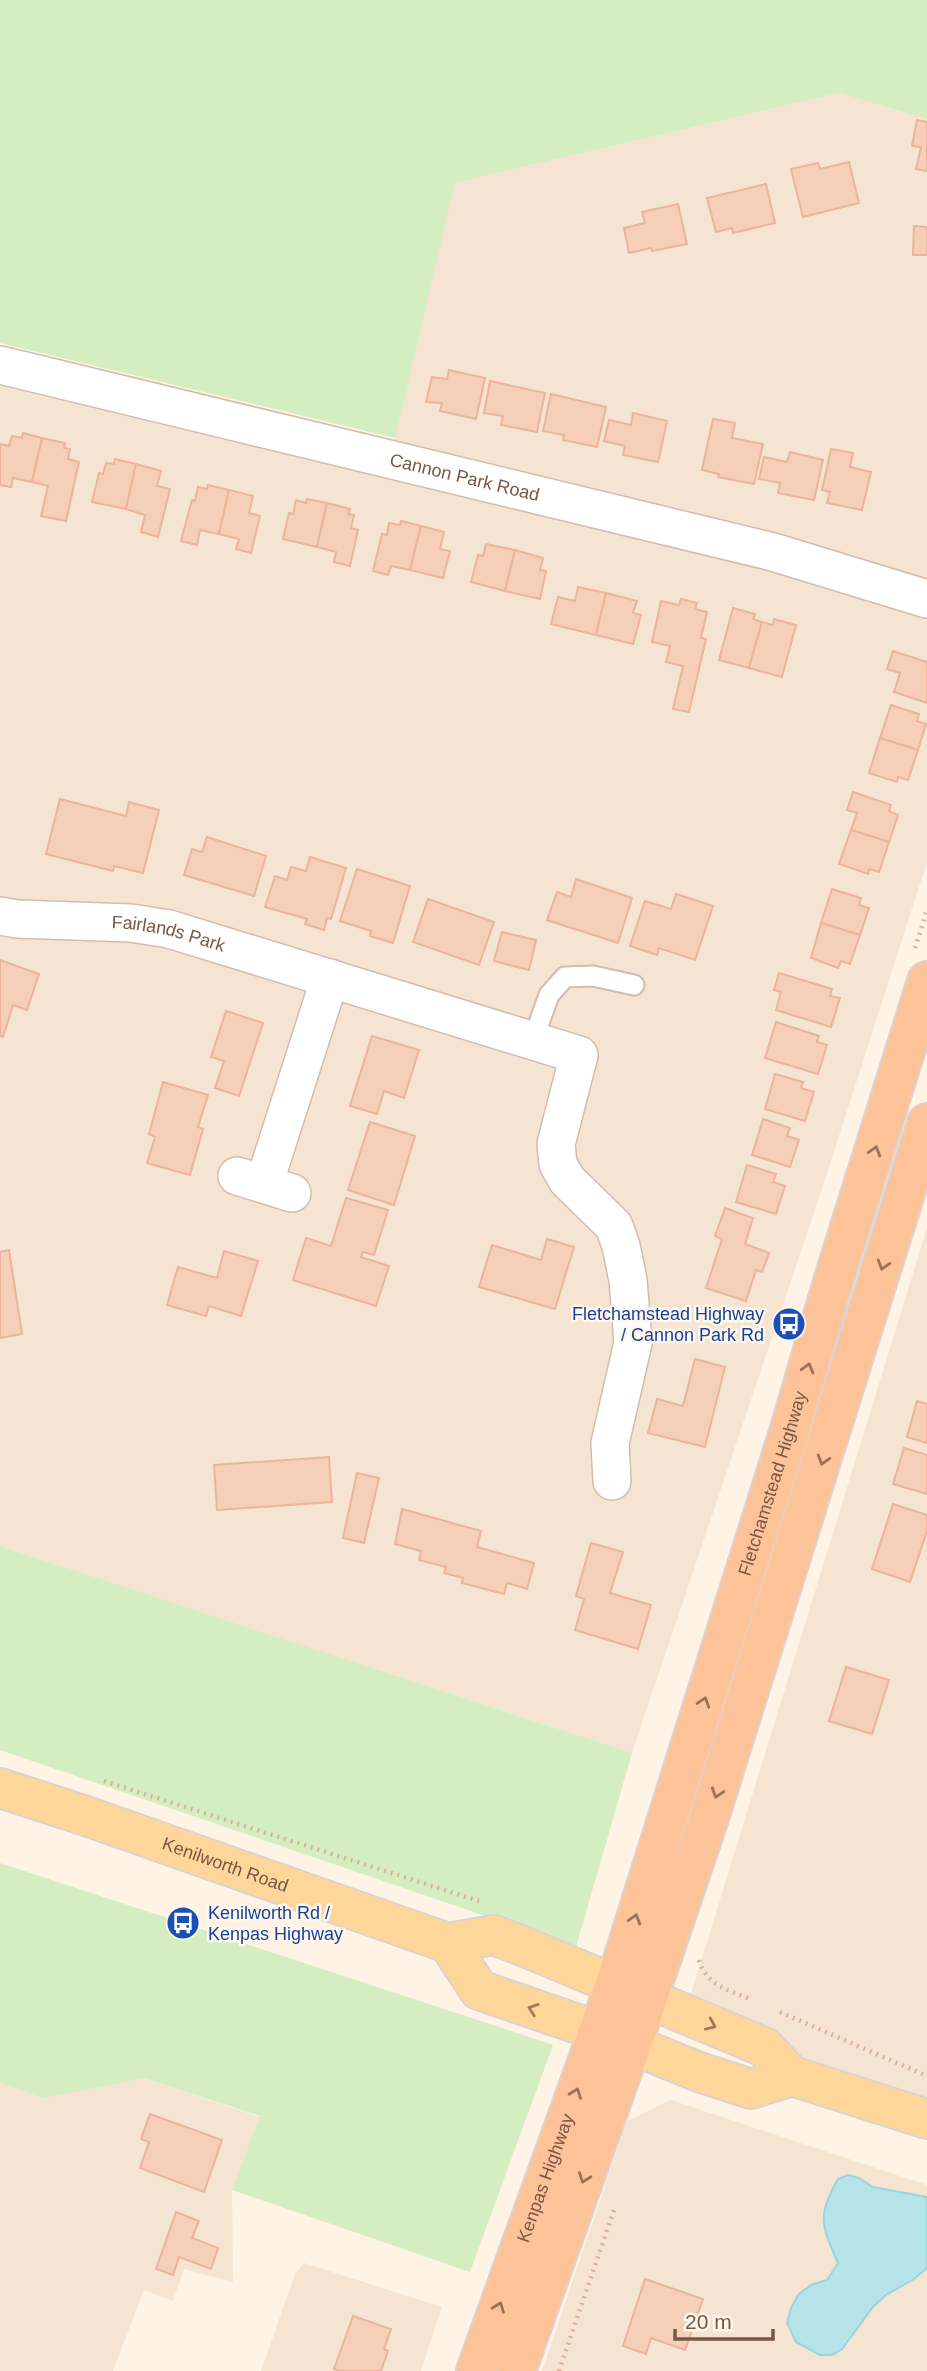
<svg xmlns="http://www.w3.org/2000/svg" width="927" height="2371" font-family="Helvetica,sans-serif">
<rect width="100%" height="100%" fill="#fef3e4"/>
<g fill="#f6e4d2">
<path d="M839,93L927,119V862L823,1186L632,1753L0,1546V386L385,478L454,183Z"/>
<path d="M927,1228V2110L681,2026Z"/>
<path d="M145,2078L260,2117L232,2190L233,2282L184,2269L173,2301L144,2290L113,2371H0V2082L43,2097Z"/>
<path d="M671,2100L927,2185V2371H542L627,2121Z"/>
<path d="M304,2263L442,2307L421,2371H261L295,2274Z"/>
</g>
<g fill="#d4edc1">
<path d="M0,0H927V119L839,93L455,183L395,438L0,343Z"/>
<path d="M0,1546L632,1753L576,1947L0,1750Z"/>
<path d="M0,1863L553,2045L470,2272L232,2190L260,2116L145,2078L43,2098L0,2082Z"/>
</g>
<path fill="#b7e4e9" stroke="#9cd4dc" stroke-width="2" d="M848,2175L859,2178L873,2187L927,2197V2268L914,2279L886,2295L873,2307L842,2349L832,2355H820L796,2342L787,2323L791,2308L799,2294L811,2285L827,2280L838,2263C822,2226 816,2217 838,2179Z"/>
<g fill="#f6cfb9" stroke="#eab598" stroke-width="2">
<path d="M917,120L927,122V171L916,169L921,147L912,146Z"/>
<path d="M849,162L859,203L803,217L791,169L818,163L820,169Z"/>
<path d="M766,184L775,223L733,233L732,228L716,232L707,198Z"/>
<path d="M678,204L687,244L652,251L651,248L629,253L624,228L645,223L642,212Z"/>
<path d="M914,226L927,227V255H913Z"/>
<path d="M449,370L485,378L476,419L440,411L442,403L426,402L432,377L447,379Z"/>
<path d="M490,381L545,393L537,432L501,425L503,416L484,413Z"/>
<path d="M551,394L606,407L597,447L563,440L564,435L543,431Z"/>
<path d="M633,413L667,421L658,462L623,455L625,446L604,441L609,420L631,425Z"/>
<path d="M713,419L735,423L732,438L763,444L754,484L718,477L719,474L702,470Z"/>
<path d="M23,433L42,438L32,482L13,478L11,487L0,485V444L9,446L12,436L22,438Z"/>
<path d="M42,438L65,443L64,448L70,449L68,459L79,462L66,521L41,516L48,486L32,482Z"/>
<path d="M831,449L853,453L850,467L871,472L862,510L827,503L830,492L822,490Z"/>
<path d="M790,452L823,460L814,500L778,493L780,483L759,479L764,457L787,462Z"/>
<path d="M115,459L136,464L126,509L92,502L99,473L103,474L106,463L114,464Z"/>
<path d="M136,464L161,471L157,486L170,489L158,537L141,532L145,515L126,509Z"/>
<path d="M208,485L229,490L219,534L200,530L197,545L181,541L192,500L195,501L198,487L207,489Z"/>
<path d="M229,490L253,496L249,513L260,516L251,553L236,549L239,539L219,534Z"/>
<path d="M307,499L327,503L317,547L283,539L289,513L293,514L296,500L306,503Z"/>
<path d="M327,503L350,509L348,514L354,515L351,528L358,530L350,566L334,562L336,552L317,547Z"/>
<path d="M401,521L421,526L410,570L391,566L388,575L373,571L382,534L387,535L389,523L400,525Z"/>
<path d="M421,526L444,532L440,549L450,551L443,578L410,570Z"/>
<path d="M486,544L515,550L505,591L471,582L478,555L483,556Z"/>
<path d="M515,550L543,558L540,570L546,571L540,599L505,591Z"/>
<path d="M578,587L606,593L596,635L551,624L558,597L575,601Z"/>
<path d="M606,593L637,601L633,613L641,615L633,644L596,635Z"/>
<path d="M681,599L697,603L695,609L707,612L701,638L706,639L689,712L673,709L683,666L666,662L670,646L652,642L661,601L679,605Z"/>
<path d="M733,608L755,614L753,619L762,622L749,668L719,660Z"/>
<path d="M774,619L796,625L782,677L749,668L762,622L773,625Z"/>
<path d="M893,651L927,662V703L894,692L900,673L887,669Z"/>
<path d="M891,705L919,714L917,721L926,724L918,750L880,738Z"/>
<path d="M880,738L918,750L908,780L898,777L897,782L869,773Z"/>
<path d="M853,792L891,805L889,811L898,815L889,842L851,830L857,813L847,810Z"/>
<path d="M60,799L126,816L129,802L159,810L143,873L114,866L113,871L46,854Z"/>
<path d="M851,830L889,842L879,872L869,869L868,874L839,864Z"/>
<path d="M207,837L266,856L254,896L184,875L192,849L202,852Z"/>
<path d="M310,857L346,868L331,919L327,918L324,930L305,924L307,919L265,907L275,876L287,880L291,867L306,871Z"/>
<path d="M357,869L410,886L393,943L370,936L371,931L340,921Z"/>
<path d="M576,879L632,898L618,943L547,920L557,892L571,897Z"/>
<path d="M832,889L861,898L859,905L869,908L860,935L821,923Z"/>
<path d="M676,894L713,906L695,960L659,948L657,955L630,946L645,901L671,909Z"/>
<path d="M428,899L494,922L479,965L413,942Z"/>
<path d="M821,923L860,935L850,964L841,961L838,968L811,958Z"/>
<path d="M502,932L536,940L529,970L494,961Z"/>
<path d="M0,960L39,974L27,1010L13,1005L3,1037L0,1036Z"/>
<path d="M779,973L832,989L830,996L840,998L831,1027L776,1010L781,992L774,990Z"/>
<path d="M226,1011L263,1023L239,1096L215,1088L224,1061L211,1057Z"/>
<path d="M776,1022L819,1036L817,1042L827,1045L818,1074L765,1058Z"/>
<path d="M372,1036L419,1050L404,1098L384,1091L377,1114L350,1106Z"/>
<path d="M775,1074L803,1082L801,1088L814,1092L805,1121L765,1109Z"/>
<path d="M163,1082L208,1095L198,1127L203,1129L190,1175L147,1163L155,1137L149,1134Z"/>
<path d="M763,1119L790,1128L787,1136L799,1140L790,1167L752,1155Z"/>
<path d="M370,1122L415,1136L394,1205L348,1190Z"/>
<path d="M747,1165L776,1174L773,1182L785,1186L776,1214L736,1202Z"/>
<path d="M346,1198L388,1210L374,1255L363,1252L361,1257L389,1266L376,1306L293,1280L306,1238L331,1246Z"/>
<path d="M725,1208L753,1218L745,1244L769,1253L762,1272L756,1270L746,1301L706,1288L722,1239L715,1236Z"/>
<path d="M547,1239L574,1247L555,1309L479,1287L492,1245L541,1260Z"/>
<path d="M9,1250L22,1334L0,1338V1252Z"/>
<path d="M224,1251L258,1261L241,1316L209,1306L206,1316L167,1305L178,1267L217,1278Z"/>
<path d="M695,1359L725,1367L705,1447L648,1433L657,1399L683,1406Z"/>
<path d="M917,1401L927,1404V1443L907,1437Z"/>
<path d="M904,1448L927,1455V1494L893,1484Z"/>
<path d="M329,1457L332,1502L217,1510L214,1465Z"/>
<path d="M357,1473L379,1478L364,1543L343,1538Z"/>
<path d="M893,1504L927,1515V1531L910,1582L872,1569Z"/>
<path d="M402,1509L481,1531L477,1547L534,1563L527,1589L507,1583L504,1594L462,1583L463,1578L444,1573L446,1567L419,1560L421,1551L395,1544Z"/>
<path d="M591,1543L623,1552L610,1593L651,1605L638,1649L575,1630L584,1599L576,1596Z"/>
<path d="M846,1667L889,1680L872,1734L829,1721Z"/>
<path d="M150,2114L222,2140L204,2192L140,2168L149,2142L141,2139Z"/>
<path d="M176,2212L199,2221L192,2238L218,2248L211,2269L179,2257L173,2275L156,2269Z"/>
<path d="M645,2279L703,2299L685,2350L651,2338L646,2354L623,2346Z"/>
<path d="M353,2316L391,2329L384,2349L388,2351L381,2371H340L334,2369Z"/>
</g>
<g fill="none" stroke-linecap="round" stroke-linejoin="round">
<defs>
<path id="service" d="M533,1040L549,995L565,977L593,976L634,985"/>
<g id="minor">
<path id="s1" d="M0,365L773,552L927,599"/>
<path id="s2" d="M0,916L17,919L131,923L169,929L579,1055L556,1144L558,1164L567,1180L614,1226L621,1246L628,1280L631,1317L633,1343L610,1443L612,1481"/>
<path d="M237,1176L292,1193"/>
<path d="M264,1184L330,978"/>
</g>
<g id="primary">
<path id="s3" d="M0,1788L86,1816L448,1943L494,1935L525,1947L764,2047L792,2076L927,2119"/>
<path d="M448,1943L479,1990L598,2031L699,2072L751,2089L792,2076"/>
</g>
<g id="trunk">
<path id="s4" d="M476,2371L615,1985L790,1429L832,1285L927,981"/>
<path d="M516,2371L648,1998L709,1818L927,1123"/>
</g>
</defs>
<use href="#service" stroke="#d3bcac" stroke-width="23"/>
<use href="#minor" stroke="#d3bcac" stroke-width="40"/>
<use href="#primary" stroke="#dcd3cf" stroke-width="42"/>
<use href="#trunk" stroke="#dcd3cf" stroke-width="42"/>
<g stroke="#dbb29c" stroke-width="4.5" stroke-dasharray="2 5" stroke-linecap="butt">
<path d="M915,948L927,910"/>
<path d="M104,1781L479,1901"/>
<path d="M699,1960C706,1985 728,1990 750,1999"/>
<path d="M780,2012L927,2076"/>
<path d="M559,2371L614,2210"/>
</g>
<use href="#service" stroke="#fff" stroke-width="19"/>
<use href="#minor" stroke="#fff" stroke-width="37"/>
<use href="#primary" stroke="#ffd69a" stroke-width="38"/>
<use href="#trunk" stroke="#fec298" stroke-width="38"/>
</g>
<defs><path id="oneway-chevron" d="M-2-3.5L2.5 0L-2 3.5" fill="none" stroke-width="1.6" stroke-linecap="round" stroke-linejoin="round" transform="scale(1.75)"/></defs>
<g stroke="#9a725b">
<use href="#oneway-chevron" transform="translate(875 1151) rotate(-73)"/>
<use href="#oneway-chevron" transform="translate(883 1265) rotate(107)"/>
<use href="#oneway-chevron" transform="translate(808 1368) rotate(-74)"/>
<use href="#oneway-chevron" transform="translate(823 1460) rotate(107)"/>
<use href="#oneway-chevron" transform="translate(704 1702) rotate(-72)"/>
<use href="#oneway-chevron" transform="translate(717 1793) rotate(108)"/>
<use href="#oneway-chevron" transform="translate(635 1919) rotate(-73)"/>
<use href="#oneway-chevron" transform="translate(576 2093) rotate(-70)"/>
<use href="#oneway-chevron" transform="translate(584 2178) rotate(110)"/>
<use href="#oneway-chevron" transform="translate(499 2307) rotate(-70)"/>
</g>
<g stroke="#a17d60">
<use href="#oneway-chevron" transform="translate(533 2009) rotate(-161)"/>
<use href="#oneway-chevron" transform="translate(711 2025) rotate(24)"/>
</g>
<defs>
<symbol id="bus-disc" viewBox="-11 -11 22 22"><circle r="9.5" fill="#1a4fb4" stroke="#fff7ec"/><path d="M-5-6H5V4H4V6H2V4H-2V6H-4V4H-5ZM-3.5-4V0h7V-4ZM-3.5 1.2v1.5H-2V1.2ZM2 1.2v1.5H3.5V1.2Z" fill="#fff"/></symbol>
</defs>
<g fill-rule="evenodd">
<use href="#bus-disc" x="770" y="1305" width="38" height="38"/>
<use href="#bus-disc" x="164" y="1904" width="38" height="38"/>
</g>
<g text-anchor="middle" stroke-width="5" stroke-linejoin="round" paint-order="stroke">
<g font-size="18" fill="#795747" stroke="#fff7ec">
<text dy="6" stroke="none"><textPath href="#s1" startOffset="478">Cannon Park Road</textPath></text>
<text dy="6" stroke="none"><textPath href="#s2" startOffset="170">Fairlands Park</textPath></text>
<text dy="6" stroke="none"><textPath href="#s4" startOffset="936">Fletchamstead Highway</textPath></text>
<text dy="6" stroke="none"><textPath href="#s3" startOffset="238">Kenilworth Road</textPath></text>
<text dy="6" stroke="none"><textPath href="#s4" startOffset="205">Kenpas Highway</textPath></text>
</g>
<g font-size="18" fill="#164399" stroke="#fff7ec" text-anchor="end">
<text x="764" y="1320">Fletchamstead Highway<tspan x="764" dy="21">/ Cannon Park Rd</tspan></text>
<text x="208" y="1919" text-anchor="start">Kenilworth Rd /<tspan x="208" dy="21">Kenpas Highway</tspan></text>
</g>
</g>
<path d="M675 2329v10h98v-10" fill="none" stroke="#795747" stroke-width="3.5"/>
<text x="685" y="2329" font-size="21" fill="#795747" stroke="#fff7ec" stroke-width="5" paint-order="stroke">20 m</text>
</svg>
